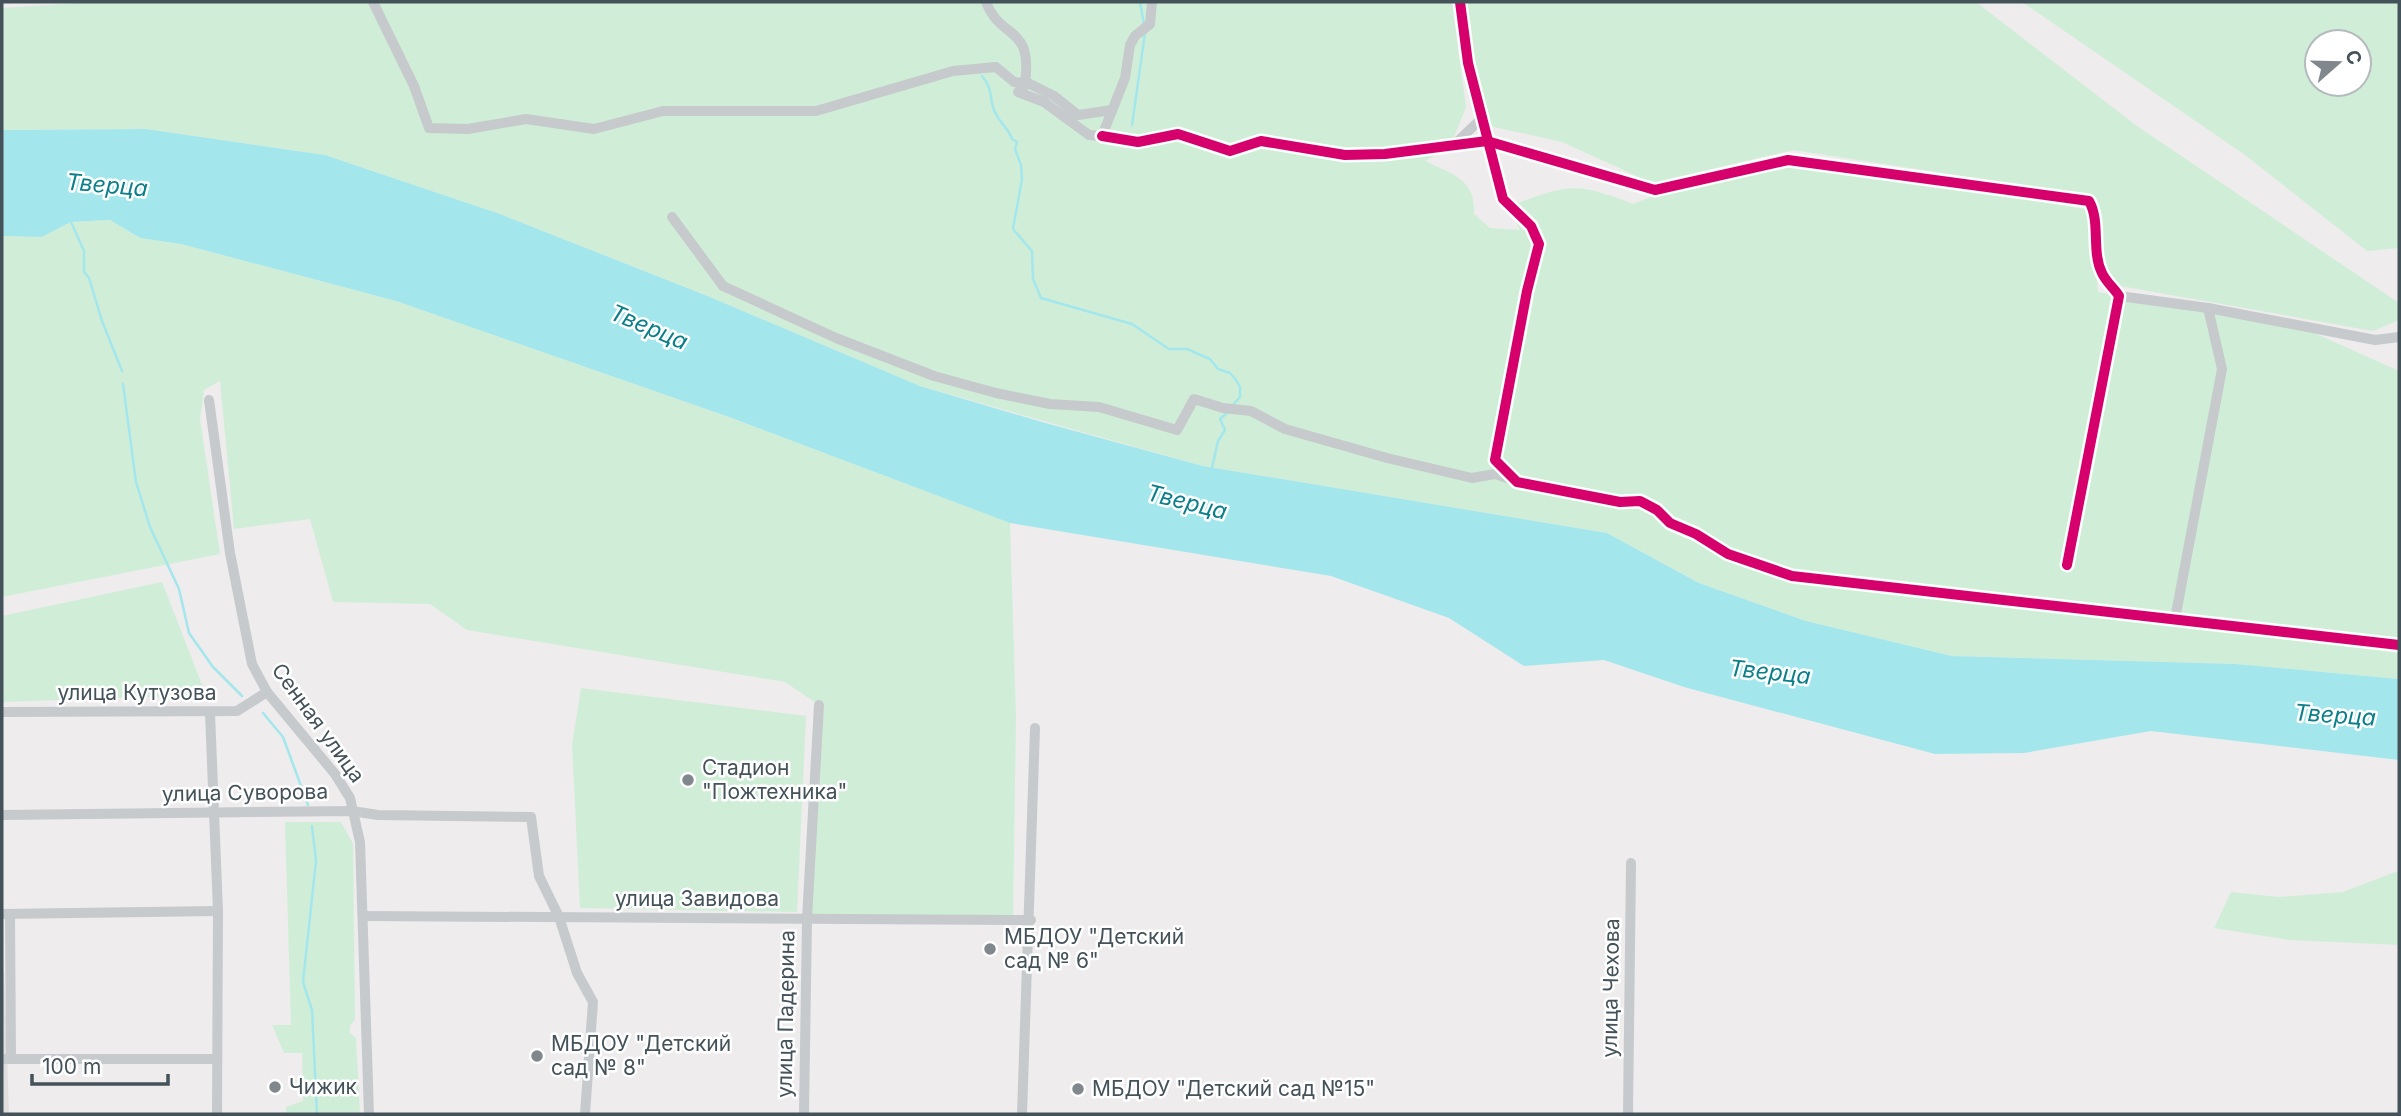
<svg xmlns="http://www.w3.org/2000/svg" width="2401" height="1116" font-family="Inter,sans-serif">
<rect width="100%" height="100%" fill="#eeeced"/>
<path fill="#e0dddf" d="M2,972H4L9,1114H2Z"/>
<g fill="#d0eed7" fill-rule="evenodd">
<path d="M95,2H1452L1466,107L1450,147L1425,161C1452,174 1476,179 1474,214L1490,228L1520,230L1508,206C1569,186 1571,180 1633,204L1658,194L1787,165L1904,179L2090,210L2098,292L2301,327L2399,371V679L2236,664L1952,656L1806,621L1699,583L1607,533L1203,466L920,386L710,297L500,214L325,155L146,129L2,130V8Z"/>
<path d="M1465,2H1976L2137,126L2399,303V320L2373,331L2109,284L2093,196L1793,150L1652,183L1562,142L1485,125Z"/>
<path d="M2022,2H2399V248L2367,251L2245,155ZM2317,42H2359V84H2317Z"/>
<path d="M110,220L140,238L181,244L396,301L729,417L1010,523L1016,717L1013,920L807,919L819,705L785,682L467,630L430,604L333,602L310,519L234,529L220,381L204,390L200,419L220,554L2,597V236L42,237L71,222Z"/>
<path d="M162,582L206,695L2,702V616Z"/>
<path d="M581,688L806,716L797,912L580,908L572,745Z"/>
<path d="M285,822H341L353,844L355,1019L350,1026V1033L356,1038L360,1114H286V1107L303,1101L302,1053H284L272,1025H291Z"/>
<path d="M2395,872L2399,873V945L2289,940L2214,928L2231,892L2279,897L2343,892Z"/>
</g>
<path fill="#a3e7ed" d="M146,129L325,155L500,214L710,297L920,386L1042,422L1203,466L1607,533L1699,583L1806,621L1952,656L2236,664L2399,679V760L2151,731L2024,753L1935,754L1684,687L1604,660L1524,666L1449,618L1331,576L1010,523L729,417L396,301L181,244L140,238L110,220L71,222L42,237L2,236V130Z"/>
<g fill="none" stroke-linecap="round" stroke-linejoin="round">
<g stroke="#a3e7ed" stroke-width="2.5">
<path d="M1140,2L1144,24"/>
<path d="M982,76C995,91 988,101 996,114C1001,124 1008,128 1012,139L1017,142L1015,149L1021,165L1022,179L1013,229L1032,251L1033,279L1041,298L1132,324L1169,349H1187L1210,359L1218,369L1230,373L1236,380L1240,387V397L1233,405"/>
<path d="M1132,125L1145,33"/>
<path d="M71,222L84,251V272L89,278L102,321L122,371"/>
<path d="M123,384L136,482L150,527L179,589L189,633L213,667L242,696"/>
<path d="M1212,468L1218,441L1225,430L1220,419L1227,413"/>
<path d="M263,713L283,737L308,805"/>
<path d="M312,826L316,861L303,982L312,1010L317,1114"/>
</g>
<g stroke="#c6cacc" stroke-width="10">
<path d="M373,2L414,86L429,128L468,129L526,119L594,129L663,111H816L953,71L996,67L1014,82L1025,83C1033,24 1001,41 986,2"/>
<path d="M1460,2L1468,63L1503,199L1531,226L1539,244L1527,291L1495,460L1517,482L1620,502L1640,501L1657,510L1670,523L1696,534L1728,554L1792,576L2399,645"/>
<path d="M1112,110L1078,115L1054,96L1028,83L1018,92L1044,102L1089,135L1102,136L1125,78L1130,45L1135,36L1150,24L1152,2"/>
<path d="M1102,136L1138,142L1178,134L1230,151L1261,141L1345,155L1385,154L1487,141L1655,190L1788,160L2089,201C2101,222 2091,251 2102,273C2106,282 2114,288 2119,296L2067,565"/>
<path d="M1455,144L1481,119"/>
<path d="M672,217L723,286L836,338L934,376L996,393L1050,404L1099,407L1177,430L1194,399L1223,408L1251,411L1285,429L1387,458L1472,478L1495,474L1513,480"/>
<path d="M2119,296L2208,308L2375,340L2399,337"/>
<path d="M209,400L230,553L252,664L267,692L335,774L350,798L360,842L369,1114"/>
<path d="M2175,619L2222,369L2208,308"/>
<path d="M2,712L237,711L267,692"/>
<path d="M210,713L218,911L217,1114"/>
<path d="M2,815L352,811L378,815L531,817L539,876L559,917L577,973L593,1002L585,1114"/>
<path d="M2,914L218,911"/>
<path d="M10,914L11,1058"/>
<path d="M363,916L1031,920"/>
<path d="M2,1059H216"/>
<path d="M804,1114L807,919L819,705"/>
<path d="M1022,1114L1035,728"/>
<path d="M1628,1114L1631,863"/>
</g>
<defs>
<g id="cycleway">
<path d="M1460,2L1468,63L1503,199L1531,226L1539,244L1527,291L1495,460L1517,482L1620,502L1640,501L1657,510L1670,523L1696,534L1728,554L1792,576L2399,645"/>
<path d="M1102,136L1138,142L1178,134L1230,151L1261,141L1345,155L1385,154L1487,141L1655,190L1788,160L2089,201C2101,222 2091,251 2102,273C2106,282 2114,288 2119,296L2067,565"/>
</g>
</defs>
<use href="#cycleway" stroke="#fff" stroke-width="15"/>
<use href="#cycleway" stroke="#d6006c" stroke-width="10"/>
</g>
<g fill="#80888d" stroke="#fff" stroke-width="2.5">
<circle cx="688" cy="780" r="7"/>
<circle cx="990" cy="949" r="7"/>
<circle cx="537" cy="1056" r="7"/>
<circle cx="275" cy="1087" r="7"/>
<circle cx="1078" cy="1089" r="7"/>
</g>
<g text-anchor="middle" stroke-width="5" stroke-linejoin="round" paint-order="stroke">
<g font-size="21" fill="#445259" stroke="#fff">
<text x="137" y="700">улица Кутузова</text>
<text transform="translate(318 723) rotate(54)" y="7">Сенная улица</text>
<text transform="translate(245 793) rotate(-1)" y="7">улица Суворова</text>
<text x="697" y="906">улица Завидова</text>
<text transform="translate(1611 988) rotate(-89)" y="7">улица Чехова</text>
<text transform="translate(786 1014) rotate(-89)" y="7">улица Падерина</text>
</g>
<g font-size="21" fill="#445259" stroke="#fff" text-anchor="start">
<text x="702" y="775">Стадион<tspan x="702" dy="24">"Пожтехника"</tspan></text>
<text x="1004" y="944">МБДОУ "Детский<tspan x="1004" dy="24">сад № 6"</tspan></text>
<text x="551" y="1051">МБДОУ "Детский<tspan x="551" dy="24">сад № 8"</tspan></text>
<text x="289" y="1094">Чижик</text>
<text x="1092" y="1096">МБДОУ "Детский сад №15"</text>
</g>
<g font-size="23" font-style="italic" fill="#0b7f89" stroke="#fff">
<text transform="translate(107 185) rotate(5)" y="8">Тверца</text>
<text transform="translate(649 327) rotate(23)" y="8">Тверца</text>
<text transform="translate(1187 502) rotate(14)" y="8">Тверца</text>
<text transform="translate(1770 672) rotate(6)" y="8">Тверца</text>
<text transform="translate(2335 715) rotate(4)" y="8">Тверца</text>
</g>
</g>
<rect width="2401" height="1116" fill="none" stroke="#445259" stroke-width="7"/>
<g transform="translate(2338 63) rotate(70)"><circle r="33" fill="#ffffff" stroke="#b4babd" stroke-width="2"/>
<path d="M0-5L12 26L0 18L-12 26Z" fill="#80888d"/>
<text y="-10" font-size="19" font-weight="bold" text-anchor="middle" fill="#445259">С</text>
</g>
<path d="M32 1074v10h136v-10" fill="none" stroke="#445259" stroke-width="3.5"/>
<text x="42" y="1074" font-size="21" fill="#445259" stroke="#ffffff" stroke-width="5" paint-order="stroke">100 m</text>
</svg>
